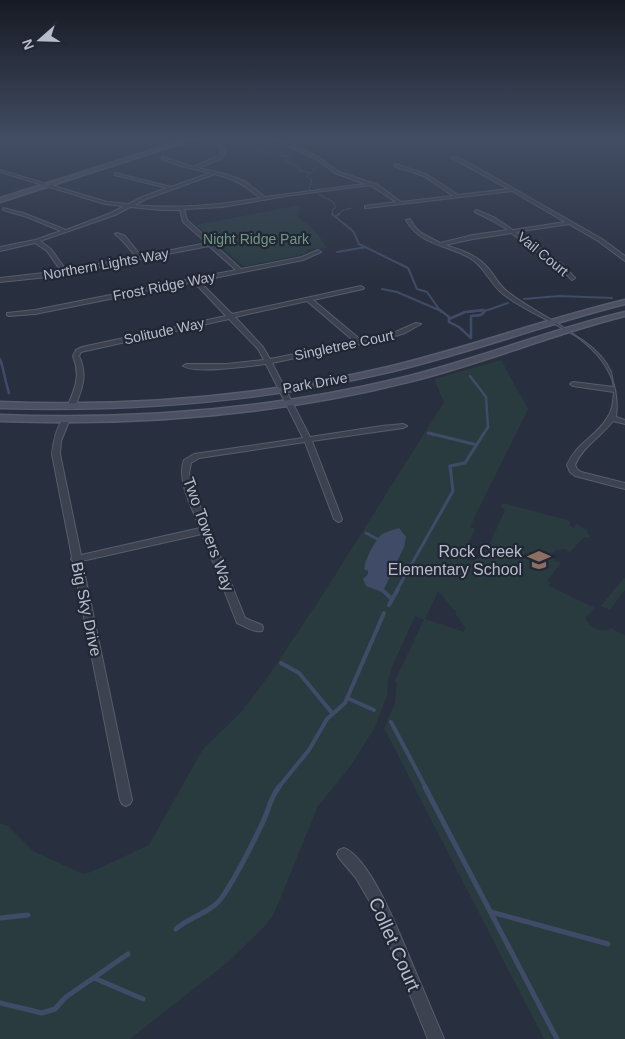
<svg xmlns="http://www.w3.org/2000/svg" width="625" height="1039" font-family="Arial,sans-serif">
<rect width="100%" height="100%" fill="#282f3f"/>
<g fill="#2a3b40" fill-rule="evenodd">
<path d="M300,205L297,217C312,227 318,233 327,248L309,249L304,254L296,256L246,266L242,265L196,225Z"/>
<path d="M501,360L528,409L470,527L475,529L463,553L467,554L465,559L474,561L476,557L483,559L505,510L501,507L503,503L567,520L571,522L569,525L574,528L576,524L588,530L587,532L590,536L588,538L584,537L570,552L565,549L556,550L552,554L555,561L561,563L547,581L551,583L549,586L595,608L585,618C591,629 597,631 609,630L610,628L625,635V1039H544L384,728L395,703L397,682H394L424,620L415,616L392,667L388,681L387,696L375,727L350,767L318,806L278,904L272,917L262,929L228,962L130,1039H0V823L8,826L33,851L83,874L91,872L149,845L203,749L242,711L267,678L320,599L444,402L434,379ZM438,592C446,597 449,607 456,611L455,613L465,628L464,632L425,619Z"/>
<path d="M625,578V590L610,610L601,606L623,579Z"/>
</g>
<path fill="#404b67" d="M399,528L406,537L404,547L385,587L382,592L366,586L363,579L368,574V571L364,569C366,557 373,545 380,536C384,532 394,530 399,528Z"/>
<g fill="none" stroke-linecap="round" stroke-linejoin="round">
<g stroke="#404b67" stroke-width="1">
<path d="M252,138L258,151L290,157L285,160L286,162L299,167L298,170L310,173"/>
<path d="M273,153L274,148L280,147"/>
<path d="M309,189L312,180L307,177L318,165"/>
<path d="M318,194L333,202L336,208L333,209L332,215"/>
<path d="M337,215L343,210L352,208"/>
</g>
<g stroke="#404b67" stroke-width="2">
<path d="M332,214L353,231L359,244L408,268L417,289L427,292L441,312"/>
<path d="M335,217L339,214"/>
<path d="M337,252L366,247"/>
<path d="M382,289L397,292L439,310"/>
<path d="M524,299L559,296L612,298"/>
<path d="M468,312L488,310L508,303"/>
</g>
<g stroke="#404b67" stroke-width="2.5">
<path d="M440,310L449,317V322L459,327L471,338"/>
<path d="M449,319L465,312L483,310"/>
<path d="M471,337V316L481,315L485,311"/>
<path d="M0,359C4,370 5,381 9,393"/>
<path d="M470,376L486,397L488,427L483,435"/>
<path d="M428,433L434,435"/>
</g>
<g stroke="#404b67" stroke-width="3">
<path d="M429,433L477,445"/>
<path d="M366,533L379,540V545"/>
<path d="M380,588L383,590"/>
<path d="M397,590L453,491L450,466L465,463L484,433"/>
</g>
<g stroke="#404b67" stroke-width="4">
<path d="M381,589L392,599"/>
<path d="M389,605L398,589"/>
<path d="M281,663L299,673L333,714"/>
<path d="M347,698L374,710"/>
<path d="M391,722L426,788"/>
<path d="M278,788L309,750L327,719L345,703L384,613"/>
</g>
<g stroke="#404b67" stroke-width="5">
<path d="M425,787L557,1039"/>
<path d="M491,912L608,944"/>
<path d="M0,918L28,915"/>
<path d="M176,929C190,916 212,913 223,896C237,875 252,845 263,822C269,809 270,798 279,787"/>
<path d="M94,978L143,999"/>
<path d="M0,1003L42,1013L55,1009L66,997L128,954"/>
</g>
<defs>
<g id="minor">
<path d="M273,138H278L318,157L337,171L378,185L401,202L453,196L424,176L394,166L395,164L426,174L458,195L509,189L452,158L455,157L469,163L602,239L625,256V261L598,241L569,224L516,232L562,264L575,278L572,280L558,266L511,233L473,239L445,245C461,250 477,255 488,268C495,276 499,286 508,292C549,325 625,344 616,417L625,420V424L613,421C601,437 583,446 575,465L577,469L581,472L625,483V489L575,476L570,472L567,465C577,442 596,437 607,418C613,410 613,401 614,392L573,386L570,384L573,382L614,387C613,383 612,377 611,372C595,334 534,319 503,294C490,284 485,267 470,258C446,244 421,246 406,220L410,219L415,227L421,233L440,243L473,235L508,230L491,220L475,212V211L477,210L495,218L513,230L565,222L512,191L367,208H365V206L396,202L370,185L292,195L222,207L184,209L187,220L241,269L302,257L318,250L321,252L303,260L199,281L232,314L361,286L364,288L363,289L313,300L361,340L393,333L416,323L421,324L405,333L389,338L272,363L310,437L382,426L403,424L407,426L403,428L312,441L342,519L341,521L338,522L334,519L305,442L199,458L191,463L189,473L194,491L245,618L262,625L263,628L262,631C254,633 244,626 237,623L202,534L82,561L132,800L130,804L126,806L122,804L120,800L73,561L71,559L72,557L52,454C53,444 57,422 66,417L70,419L61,441L60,454L81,555L200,528C193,510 176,479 184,460L194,454L303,438L266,364C249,366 196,374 183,366L186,364H227L264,360L258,349L229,319L81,352L79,356C88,375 82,389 75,407L74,409H68L67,407C75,389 81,375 73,356L76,350L82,347L226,316L194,282L35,314L9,316L7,315V313L35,310L236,270L209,246L48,277L0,282V278L61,271L47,251L35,243L0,251V247L35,240L61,231L27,217L3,210V208L23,213L66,230L111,213L124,206L105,204L0,172V170L107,202L129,204L142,197L167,188L115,175V173L171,187L210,173L181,166L162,159V157L193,167L219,156L221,151L215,143L217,142L225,151L222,158L198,168L225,174L244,181L265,197L365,184L335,173L316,159ZM215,174C234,179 245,185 260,198C217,205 178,209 135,205L146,199ZM130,207L162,210H180L183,222L207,243L141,256L125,236L117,233L115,234C123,240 129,248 136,257L66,270L51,249L40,241L115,215ZM307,301L355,342L270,359L263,347L235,317Z"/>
<path d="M620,138H624L625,144H624Z"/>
<path d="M344,848C372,859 402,940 414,968C424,992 434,1015 444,1039H428L377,914L356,878L339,858L337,854L339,850Z"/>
</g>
<g id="secondary">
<path d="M190,138H198L0,202V198Z"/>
<path d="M625,300V304C546,324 469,353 389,372C261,402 132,412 0,408V402C131,407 260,397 388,367C468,348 545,319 625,300Z"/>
<path d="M625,312V316C553,334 484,363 412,381C278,415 138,426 0,421V415C133,420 268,410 397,379C474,361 548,330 625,312Z"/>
</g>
</defs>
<use href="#minor" stroke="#575d6a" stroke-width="2"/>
<use href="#secondary" stroke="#575d6a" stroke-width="3"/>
<use href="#minor" fill="#3c424f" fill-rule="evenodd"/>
<use href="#secondary" fill="#4b5062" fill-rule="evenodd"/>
</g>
<linearGradient id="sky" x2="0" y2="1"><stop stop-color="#161a23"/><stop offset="0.49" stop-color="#424d63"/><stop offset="1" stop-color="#424d63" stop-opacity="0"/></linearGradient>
<rect width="625" height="284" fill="url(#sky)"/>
<defs>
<symbol id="school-bare" viewBox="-9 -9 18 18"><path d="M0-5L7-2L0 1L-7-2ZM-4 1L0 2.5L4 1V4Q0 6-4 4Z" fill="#8d6e63" stroke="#212735" stroke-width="2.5" paint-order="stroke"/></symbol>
</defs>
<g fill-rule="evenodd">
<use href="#school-bare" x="523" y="544" width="32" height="32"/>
</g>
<g text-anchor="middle" stroke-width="4.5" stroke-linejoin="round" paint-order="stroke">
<g font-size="14" fill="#729880" stroke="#212735">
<text x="256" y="244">Night Ridge Park</text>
</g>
<g font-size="14" fill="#b9bdca" stroke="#212735">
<text transform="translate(543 254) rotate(39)" y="5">Vail Court</text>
<text transform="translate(106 264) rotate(-10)" y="5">Northern Lights Way</text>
<text transform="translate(164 286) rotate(-11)" y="5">Frost Ridge Way</text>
<text transform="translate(164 331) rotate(-12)" y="5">Solitude Way</text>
<text transform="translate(344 345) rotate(-12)" y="5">Singletree Court</text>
<text transform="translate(315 383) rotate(-10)" y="5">Park Drive</text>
</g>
<g font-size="16" fill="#b9bdca" stroke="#212735">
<text transform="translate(209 534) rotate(70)" y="6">Two Towers Way</text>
<text transform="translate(87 609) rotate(78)" y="6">Big Sky Drive</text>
</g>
<g font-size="16" fill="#b9bdca" stroke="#212735" text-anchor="end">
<text x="522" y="557">Rock Creek<tspan x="522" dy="18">Elementary School</tspan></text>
</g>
<g font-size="19" fill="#b9bdca" stroke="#212735">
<text transform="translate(395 944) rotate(66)" y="7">Collet Court</text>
</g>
</g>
<g transform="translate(40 40) rotate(250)" stroke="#212735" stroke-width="4" paint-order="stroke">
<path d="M0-4L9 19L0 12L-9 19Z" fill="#b9bdca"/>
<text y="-8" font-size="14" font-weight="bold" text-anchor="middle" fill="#b9bdca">N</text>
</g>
</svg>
